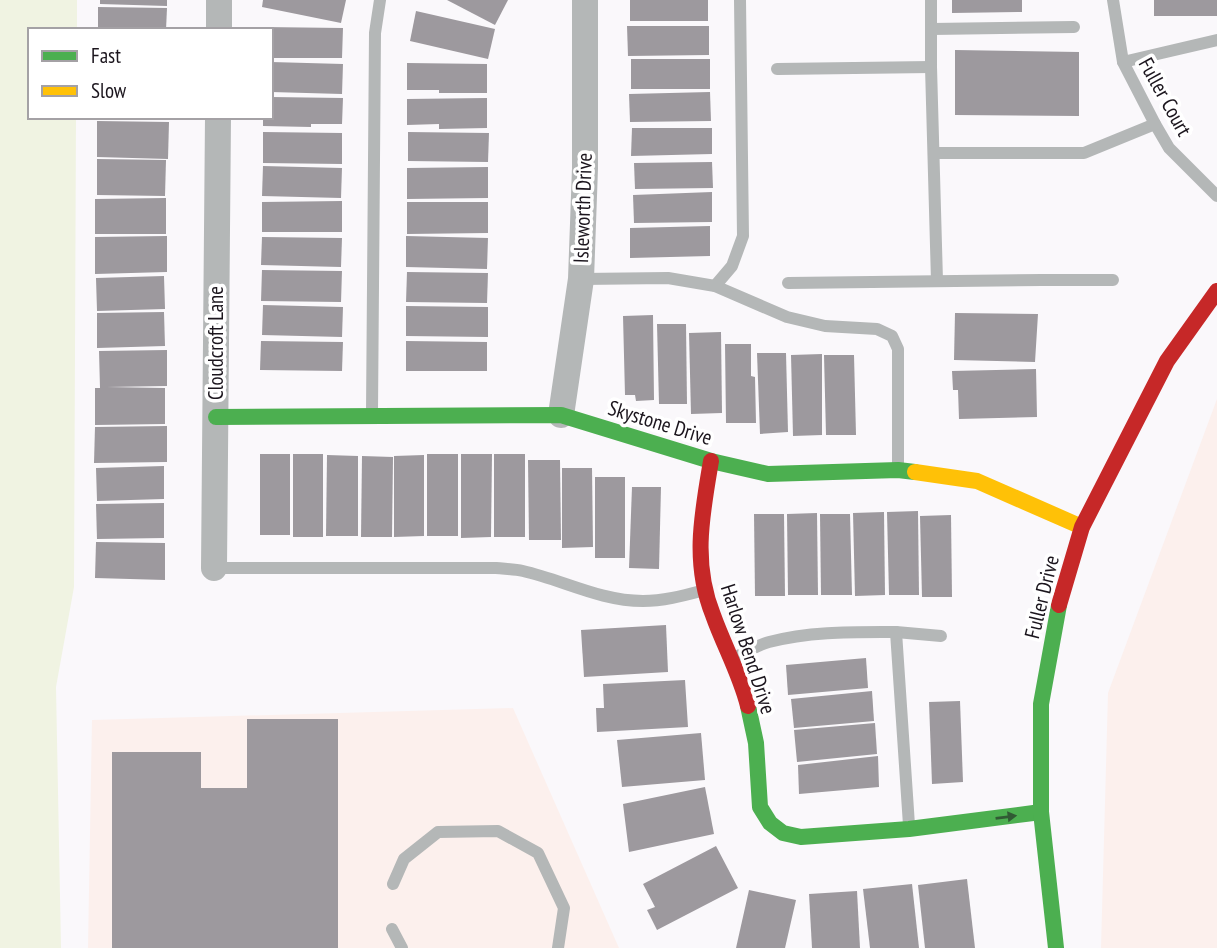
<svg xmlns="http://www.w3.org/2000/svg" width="1217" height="948" font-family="'PT Sans Narrow',sans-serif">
<rect width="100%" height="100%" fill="#faf8fb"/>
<g fill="#fcf0ed">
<path d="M1217,399V948H1101L1108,693Z"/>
<path d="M513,708L619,948H88L92,720Z"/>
</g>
<path fill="#f0f3e2" d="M0,0H77V30H30V117H76L74,587L56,687L61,948H0Z"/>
<g fill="#9d999e">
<path d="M100,0H167V6L100,4Z"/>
<path d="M263,0H346L341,23L262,7Z"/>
<path d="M447,0H508L495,25Z"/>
<rect x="630" y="0" width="78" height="21"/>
<path d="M952,0H1022V12L952,13Z"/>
<rect x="1154" y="0" width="63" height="16"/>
<path d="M98,7L167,8L166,30H98Z"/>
<path d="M416,11L495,29L488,59L410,41Z"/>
<path d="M627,26H709V55L628,56Z"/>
<path d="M263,27L343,28L342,58H271V30H263Z"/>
<path d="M955,50L1079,52V116L955,115Z"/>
<rect x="631" y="59" width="79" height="30"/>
<path d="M271,62L343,64L342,94L271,92Z"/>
<path d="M407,63L487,64V93H439V90H407Z"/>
<path d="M710,92L711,121L630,122L629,94Z"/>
<path d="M271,97L343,98L342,124H311V127L263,126V117H271Z"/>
<path d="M487,98V128L439,129V124L407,125V99Z"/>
<path d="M97,121L169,122L168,159L97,157Z"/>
<path d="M632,128H712V154L631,156Z"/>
<path d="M263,132L342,133V164L263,163Z"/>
<path d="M408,132L489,133L488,162L408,161Z"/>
<path d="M97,159L166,160L165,196L97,195Z"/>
<path d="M712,162L713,188L635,189L634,163Z"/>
<path d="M263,166L342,168L341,198L262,196Z"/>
<path d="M488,167V198L407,199V168Z"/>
<path d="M712,192V222L634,223L633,195Z"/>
<path d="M166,198V234H95V199Z"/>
<path d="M342,201V232H262V202Z"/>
<path d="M407,202H488V233L407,234Z"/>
<path d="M710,226V256L630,258V228Z"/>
<path d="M167,236V272L95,274V237Z"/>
<path d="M406,236L488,238L487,269L406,267Z"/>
<path d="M262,237L342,238L341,267L261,265Z"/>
<path d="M262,270L342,271L341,302L261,301Z"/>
<path d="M407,272L488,273L487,303L406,302Z"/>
<path d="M164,276L165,309L97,311L96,278Z"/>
<path d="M263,305L343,307L342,337L262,335Z"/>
<path d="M406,306L488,307V337L406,336Z"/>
<path d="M164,312L165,346L97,348V313Z"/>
<path d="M955,313L1038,314L1035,362L954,360Z"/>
<path d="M653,315L654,400L636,401L635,395H625L623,316Z"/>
<path d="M657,324H686L687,404H659Z"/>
<path d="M721,332L722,413L691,414L689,333Z"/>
<path d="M261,341L343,342L342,371L260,370Z"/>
<path d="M406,341L487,342V371H406Z"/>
<path d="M725,344H751V376L755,377L756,423H726Z"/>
<path d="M167,350V386L107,387L165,388V424L95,425V388H100L99,351Z"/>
<path d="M757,353H786L788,432L760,434Z"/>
<path d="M822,354V435L793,436L791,355Z"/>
<path d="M824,355H854L856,435H826Z"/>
<path d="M1036,369L1037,417L959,419L958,390H953L952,371Z"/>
<path d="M167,426V462L94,463L95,427Z"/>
<rect x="260" y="454" width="30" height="81"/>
<rect x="293" y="454" width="30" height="83"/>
<rect x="427" y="454" width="31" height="82"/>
<path d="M461,454H492L491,537L461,538Z"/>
<rect x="494" y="454" width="31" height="83"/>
<path d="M327,455L358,456V536H326Z"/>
<path d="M424,455V536L394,537V456Z"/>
<path d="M362,456L393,457L392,537H361Z"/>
<path d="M528,460H560L561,540H529Z"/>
<path d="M164,466V499L97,501L96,468Z"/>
<path d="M562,468H592L593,547L562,548Z"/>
<rect x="595" y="477" width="30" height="81"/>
<path d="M632,487H661L659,569L629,568Z"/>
<path d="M164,503V538L97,539L96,504Z"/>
<path d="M918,511L919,595H889L887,512Z"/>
<path d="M884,512L885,595L855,596L853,513Z"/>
<path d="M817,513L818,595H788L787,514Z"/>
<path d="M754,514H784L785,596H755Z"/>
<path d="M820,514H850L852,595H821Z"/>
<path d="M951,515L952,597H922L920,516Z"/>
<path d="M96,542L165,543V580L95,578Z"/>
<path d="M666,625L668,672L584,677L581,630Z"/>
<path d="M866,658L868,688L788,695L786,665Z"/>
<path d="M685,680L688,727L597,732L596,708H604L603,684Z"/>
<path d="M872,691L874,721L794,728L791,699Z"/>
<path d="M960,701L963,782L932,784L929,702Z"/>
<path d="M247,719H338V948H112V752H201V788H247Z"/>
<path d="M875,723L877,754L797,762L794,730Z"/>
<path d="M701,733L705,780L622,787L617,740Z"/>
<path d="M878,756L879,787L799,794L798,765Z"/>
<path d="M705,787L714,834L629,852L623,804Z"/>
<path d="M716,846L738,888L657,930L647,910L655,907L643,884Z"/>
<path d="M967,879L975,948H925L918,885Z"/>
<path d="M912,884L919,948H870L863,889Z"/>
<path d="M749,890L796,900L785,948H736Z"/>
<path d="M857,891L860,948H812L809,894Z"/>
</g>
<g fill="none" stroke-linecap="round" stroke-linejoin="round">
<g stroke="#b4b7b7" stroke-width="12">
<path d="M931,0V67L937,281"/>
<path d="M1113,0L1123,62L1155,124L1169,148L1217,196"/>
<path d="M932,29L1074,27"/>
<path d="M1123,62L1217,40"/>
<path d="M777,69L931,67"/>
<path d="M934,153H1084L1155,124"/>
<path d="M581,279L668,278L715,286L787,317L825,326L877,329L892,336L898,349V468"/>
<path d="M788,283L1042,280H1113"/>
<path d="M715,286L732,266L743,236L740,0"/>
<path d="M372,412L375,33L380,0"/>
<path d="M214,568H496C505,569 514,569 523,571C563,580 600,601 643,601C663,601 682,596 701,591"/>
<path d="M896,632L941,636"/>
<path d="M734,658C745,653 757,645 769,642C810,631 854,632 896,632L909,825"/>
<path d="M393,884L404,859L438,832L498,831L538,853L564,908L558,948"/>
<path d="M392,929L402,948"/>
</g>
<g stroke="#b4b7b7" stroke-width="26">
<path d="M219,30V0"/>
<path d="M561,415L581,279L585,168V0"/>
<path d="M214,568L218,117"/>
</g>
<g stroke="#4caf50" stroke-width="16">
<path d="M216,417L561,415L711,461L768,474L898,470L915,472"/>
<path d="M748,706L756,743L760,807L770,823L783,833L801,837L909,829L1041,812"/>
<path d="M1056,948L1041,812V704L1059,605"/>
</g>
<path stroke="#ffc107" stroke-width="16" d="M915,472L977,481L1082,527"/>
<g stroke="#c62828" stroke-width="16">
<path d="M711,461C702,514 692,563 713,615C724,646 740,674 748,706"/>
<path d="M1059,605L1082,527L1167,361L1217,291"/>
</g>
</g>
<defs><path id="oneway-solid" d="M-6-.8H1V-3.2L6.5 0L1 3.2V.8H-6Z" transform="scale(1.75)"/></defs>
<use fill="#315a34" href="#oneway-solid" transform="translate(1006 817) rotate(-7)"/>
<g text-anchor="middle" stroke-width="7" stroke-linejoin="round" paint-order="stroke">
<g font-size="21" fill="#1b151d" stroke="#fff">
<text transform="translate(1165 97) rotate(61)" y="7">Fuller Court</text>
<text transform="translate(583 208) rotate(-88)" y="7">Isleworth Drive</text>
<text transform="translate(216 343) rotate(-90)" y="7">Cloudcroft Lane</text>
<text transform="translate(660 423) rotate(17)" y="7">Skystone Drive</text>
<text transform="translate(1042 597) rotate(-76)" y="7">Fuller Drive</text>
<text transform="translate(748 649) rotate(72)" y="7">Harlow Bend Drive</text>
</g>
</g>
<rect x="28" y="28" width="245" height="91" fill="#ffffff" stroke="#a4a1a5" stroke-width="2"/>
<rect x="42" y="51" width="35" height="10" fill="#4caf50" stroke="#a4a1a5" stroke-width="2"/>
<text x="91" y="63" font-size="21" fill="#1b151d">Fast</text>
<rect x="42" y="86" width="35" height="10" fill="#ffc107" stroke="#a4a1a5" stroke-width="2"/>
<text x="91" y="98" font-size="21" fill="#1b151d">Slow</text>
</svg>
